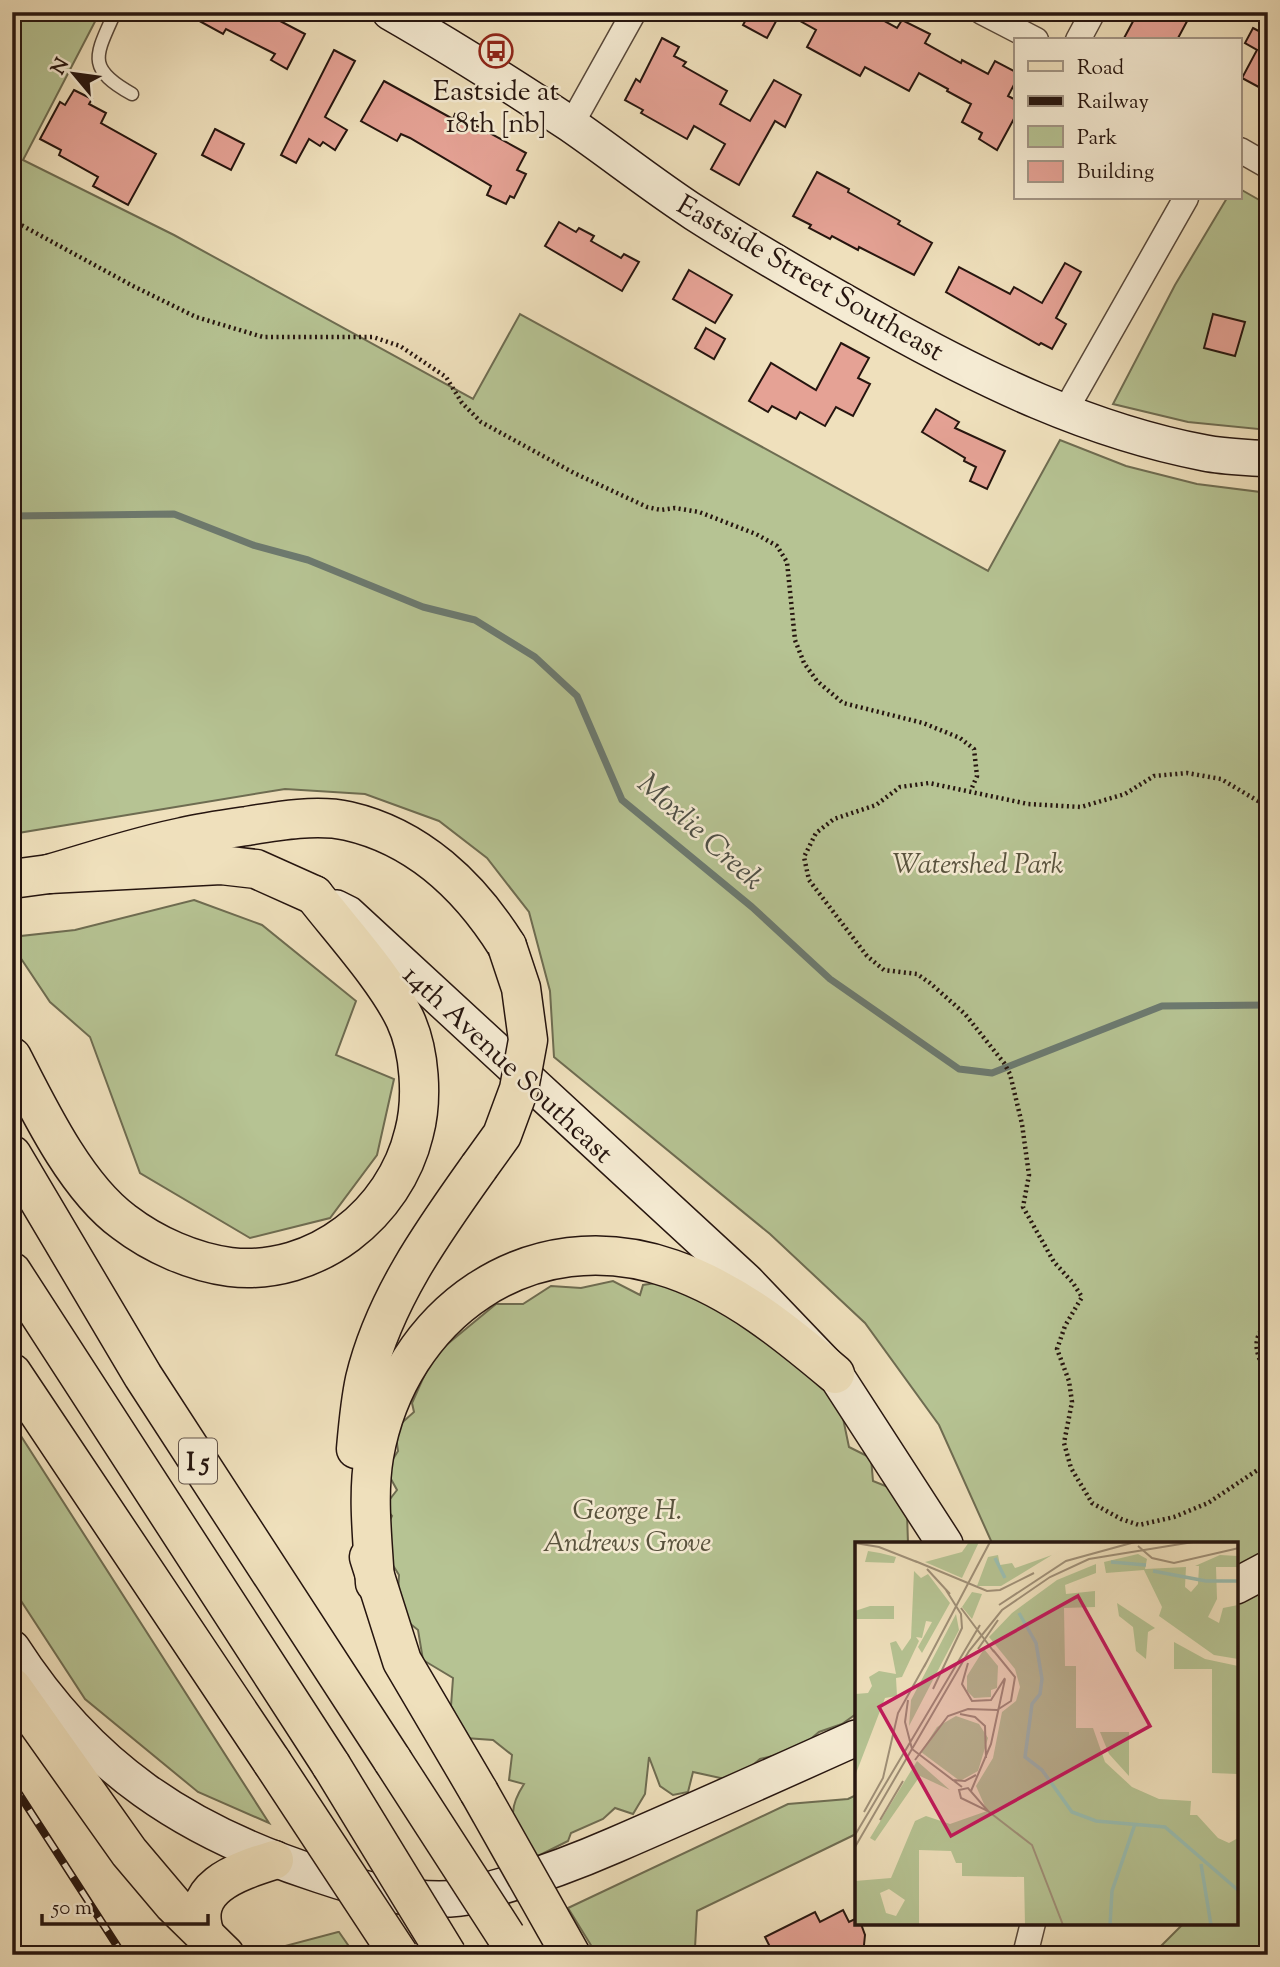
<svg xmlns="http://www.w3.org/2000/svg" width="1280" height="1967" font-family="'Sorts Mill Goudy',serif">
<rect width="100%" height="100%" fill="#efe0bc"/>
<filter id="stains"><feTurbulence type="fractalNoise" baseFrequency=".00286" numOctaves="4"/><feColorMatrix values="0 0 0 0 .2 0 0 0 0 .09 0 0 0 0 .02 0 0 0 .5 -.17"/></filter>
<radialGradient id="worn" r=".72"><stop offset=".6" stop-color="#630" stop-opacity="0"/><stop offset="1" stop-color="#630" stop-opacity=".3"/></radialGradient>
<g fill="#b6c393" stroke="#6e6c51" stroke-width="2">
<path d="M12,12H100L23,160L174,235L473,399L520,314L988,571L1060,440L1126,466L1197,484L1268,493V1955H1152L1184,1923H1236V1544L992,1543L939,1425L865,1323L770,1234L554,1057L550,991L529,912L487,858L439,821L365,794L285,789L12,834Z"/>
<path d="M1240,189L1268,205V430L1188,422L1113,404L1175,285L1227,198H1240Z"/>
<path d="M194,900L262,925L356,1001L336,1055L394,1079L377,1155L330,1218L250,1238L140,1173L90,1037L50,1002L12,945V937L75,930Z"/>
<path d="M688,1278L839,1399L849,1447L871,1458L873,1481L898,1491L907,1514L908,1543L856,1544V1714L842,1724L819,1732L798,1750L760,1759L734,1781L693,1772L688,1792L673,1795L660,1786L649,1757L645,1794L633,1814L615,1808L603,1819L571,1833L568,1841L538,1856L520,1845C512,1818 508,1809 524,1784L509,1780L512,1755L493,1740L465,1738L451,1706L453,1678L423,1660L418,1630L397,1613L399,1575L379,1543L392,1516L384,1507L397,1490L386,1470L398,1451L395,1429L414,1412L412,1403L433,1356L496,1304H523L551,1286L581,1288L613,1281L640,1295L643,1285Z"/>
<path d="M12,1422L269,1823L198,1792L85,1699L12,1587Z"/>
<path d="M856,1795V1834L697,1911L695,1948L698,1955H597L568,1908L788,1804L848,1799Z"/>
<path d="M339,1932L355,1955H251L338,1932Z"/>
</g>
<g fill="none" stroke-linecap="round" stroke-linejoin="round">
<path stroke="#6c7a70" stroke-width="7" d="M12,516L174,514L253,545L308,560L423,607L475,620L535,657L577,696L622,800L752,907L830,979L959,1069L992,1073L1162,1006L1268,1005"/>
</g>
<g fill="#e5a295" stroke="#26150f" stroke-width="2">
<path d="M183,12H263L305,34L287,69L271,60L275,54L226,29L223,34Z"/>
<path d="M750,12H781L767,38L743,25Z"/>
<path d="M784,12H868L897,28L902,20L930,34L925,43L961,63L962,60L988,74L995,61L1016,72V81L1008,96L1016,100V115L997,150L979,139L982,133L962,122L971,104L947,91L948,89L919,73L909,91L865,67L860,76L807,47L816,30Z"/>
<path d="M1138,12H1192L1177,40H1123Z"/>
<path d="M1253,28L1266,35L1268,31V92L1242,78L1257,50L1245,43Z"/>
<path d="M662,38L679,47L674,56L686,62L683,66L727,91L720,104L750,121L774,80L801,95L785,127L775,121L739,185L711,169L725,144L694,126L687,139L641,113L643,110L625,100L636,79L640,82Z"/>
<path d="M334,50L355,61L325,117L347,130L335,150L323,142L320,146L309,139L296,163L281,155Z"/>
<path d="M384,81L453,119L455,114L526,153L517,170L526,174L514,198L510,196L506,204L487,195L491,186L410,138L401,134L397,141L361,121Z"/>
<path d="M74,90L92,99L89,104L106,113L101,123L156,154L128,205L93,186L98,177L59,155L61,150L40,139L60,102L65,105Z"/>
<path d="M215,129L244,144L231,170L202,155Z"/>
<path d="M817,172L849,189L848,192L900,221L898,224L932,243L914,275L859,247L858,250L832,236L830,239L809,228L811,225L793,216Z"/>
<path d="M559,222L576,232L579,228L594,236L591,241L621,258L624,254L639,262L622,291L545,246Z"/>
<path d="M1065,263L1081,272L1056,318L1066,324L1052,349L1041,343L1039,345L946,292L959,267L1010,294L1014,287L1042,303Z"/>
<path d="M689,270L732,295L715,323L673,299Z"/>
<path d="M1213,314L1245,322L1235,356L1204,348Z"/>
<path d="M706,328L725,339L714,359L695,348Z"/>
<path d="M841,343L869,358L858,378L870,384L853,416L836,407L825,426L800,412L796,419L772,406L768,412L749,401L771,363L816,390Z"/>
<path d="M936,409L959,422L955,428L1005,451L987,489L970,481L976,467L964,461L965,458L922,432Z"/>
<path d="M843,1910L849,1922L855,1919L857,1923L861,1924L865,1935L863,1955H774L765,1937L815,1912L820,1922Z"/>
</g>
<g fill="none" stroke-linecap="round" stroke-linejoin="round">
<defs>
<path id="lane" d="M115,12C96,55 85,68 132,94"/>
<g id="street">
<path d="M982,12L1036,40"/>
<path d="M1078,40L1093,12"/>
<path d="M571,125L634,12"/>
<path d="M1240,150L1268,166"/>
<path d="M1064,413L1186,198"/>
<path d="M1025,1955L1033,1923"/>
</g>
<g id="secondary">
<path d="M390,12C451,47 511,85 570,124C612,153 652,185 695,213C756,252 819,288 882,323C984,380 1089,431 1205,453C1225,457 1247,457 1268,459"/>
<path d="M336,908L348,914L746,1281L835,1374L945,1544"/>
<path d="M1236,1586L1268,1569"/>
<path d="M12,1648C89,1768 186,1832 320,1875C364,1890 413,1903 460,1898C472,1897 484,1892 495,1888C536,1877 576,1862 615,1845C696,1810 776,1774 856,1738"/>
</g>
<path id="primary" d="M12,879L49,874L221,865L256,869L314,895"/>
<g id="highway">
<path d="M49,874C94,861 138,846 183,837C204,832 226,829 247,826C277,821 317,814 348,821C418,837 470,887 507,946"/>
<path d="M12,1057C39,1110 76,1187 124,1222C154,1245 193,1262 230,1267C316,1277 395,1213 414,1133C423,1099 420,1051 405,1019C386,979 342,931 314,895"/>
<path d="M12,1155L143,1376L393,1761"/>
<path d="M12,1272L331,1765"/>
<path d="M12,1373L272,1762"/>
<path d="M356,1449C358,1426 360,1402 365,1379C384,1300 432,1233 479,1167"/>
<path d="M369,1557L402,1661L479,1792"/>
<path d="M375,1583C373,1542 367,1497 374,1456C399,1314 530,1219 672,1269C735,1291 785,1332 835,1374"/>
<path d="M12,1687L129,1852L173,1904L225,1955"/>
<path d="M206,1937C186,1888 236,1872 274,1860"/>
</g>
</defs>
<use href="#lane" stroke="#58483a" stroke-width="15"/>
<use href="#street" stroke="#58483a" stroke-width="27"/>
<use href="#secondary" stroke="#26150f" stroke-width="38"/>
<use href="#primary" stroke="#26150f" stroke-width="41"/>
<use href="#highway" stroke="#26150f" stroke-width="41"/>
<g stroke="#26150f" stroke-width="4.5" stroke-dasharray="2 3.5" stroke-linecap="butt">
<path d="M12,22L14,12"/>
<path d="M12,220L133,286L196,317L263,337H373L400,346L446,377L462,403L481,422L574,473L647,507L661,510L675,508L699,512L756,534L777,546L787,562L795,640L804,663L817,681L843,703L923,723L960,738L974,749L977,776L971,790"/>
<path d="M1268,807L1221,779L1187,773L1154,776L1125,794L1081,807L1028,804L929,783L900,787L876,805L834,819L816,833L804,857L809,880L867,956L884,970L917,974L930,983L965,1014L1004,1063L1010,1074L1022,1124L1029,1175L1023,1207L1054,1262L1073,1283L1082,1297L1065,1326L1057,1349L1069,1381L1072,1402L1064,1443L1071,1468L1092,1503L1121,1519L1139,1525L1174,1517L1208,1503L1268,1463"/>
<path d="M1268,1323C1249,1339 1257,1357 1268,1376"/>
</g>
<use href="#lane" stroke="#f5ebd3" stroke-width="12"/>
<use href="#street" stroke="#f5ebd3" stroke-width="24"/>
<use href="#secondary" stroke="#f5ebd3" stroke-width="35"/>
<use href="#primary" stroke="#efe0bc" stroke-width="38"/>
<use href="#highway" stroke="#efe0bc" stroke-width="38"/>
<defs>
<path id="rail" d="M12,1783L123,1955"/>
</defs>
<use href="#rail" stroke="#26150f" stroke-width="8"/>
<use href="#rail" stroke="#f5ebd3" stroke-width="5" stroke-dasharray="16" stroke-linecap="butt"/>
<defs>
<g id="highway-bridge">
<path d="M479,1167L502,1135L519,1089L528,1040L521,988L507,946"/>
<path d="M393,1761L506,1936"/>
<path d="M272,1762L399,1955"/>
<path d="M331,1765L447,1955"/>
<path d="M479,1792L571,1955"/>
</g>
</defs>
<use href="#highway-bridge" stroke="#26150f" stroke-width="41" stroke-linecap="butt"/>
<use href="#highway-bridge" stroke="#efe0bc" stroke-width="38"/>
</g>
<defs>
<symbol id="bus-ring" viewBox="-11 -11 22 22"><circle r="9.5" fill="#f5ebd3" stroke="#8f2418" stroke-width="1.5"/><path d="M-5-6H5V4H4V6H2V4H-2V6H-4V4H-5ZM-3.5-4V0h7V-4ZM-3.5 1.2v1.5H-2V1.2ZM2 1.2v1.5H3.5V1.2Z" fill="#8f2418"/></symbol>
</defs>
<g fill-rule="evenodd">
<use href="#bus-ring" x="477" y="32" width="38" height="38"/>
</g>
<g text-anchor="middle" stroke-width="5" stroke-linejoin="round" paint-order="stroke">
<rect fill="#f5ebd3" stroke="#64554a" stroke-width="2" x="179" y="1438.5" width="38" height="45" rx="5"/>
<g font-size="26" font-weight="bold" fill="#26150f">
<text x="198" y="1470">I 5</text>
</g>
<g font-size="28" fill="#26150f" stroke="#f5ebd3">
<text x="496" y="100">Eastside at<tspan x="496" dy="32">18th [nb]</tspan></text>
</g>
<g font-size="28" fill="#26150f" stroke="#f5ebd3">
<text transform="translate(811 277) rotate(30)" y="10">Eastside Street Southeast</text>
<text transform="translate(509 1063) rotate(43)" y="10">14th Avenue Southeast</text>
</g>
<g font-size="28" font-style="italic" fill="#58523d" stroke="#f5ebd3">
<text x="978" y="873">Watershed Park</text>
<text x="627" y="1519">George H.<tspan x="627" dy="32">Andrews Grove</tspan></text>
</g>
<g font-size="30" font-style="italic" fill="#4f5047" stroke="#f5ebd3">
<text transform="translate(701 831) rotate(42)" y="10">Moxlie Creek</text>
</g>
</g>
<g transform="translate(855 1542)">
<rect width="383" height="383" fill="#efe0bc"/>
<path d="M114,0H124L107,36L70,20L107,10ZM13,9L25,11L41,15L39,21L10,20ZM283,12L292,17L290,27L331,25L330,45L336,50L343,42L344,24H340L365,13L383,14V25H361L362,57L353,75L364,81L368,66L383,63V117L359,113L304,74L307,65L289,28L251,31L249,20ZM143,13L145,23L157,21L160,26L197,13L146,44H122L133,15ZM241,22V31L210,43L211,52L240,49V65L209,66L210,124H221V186H238L250,220L277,245L304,257L336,259L335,273H342L363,296L374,301L383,296V383H170L169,335L107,334V321H101L96,309L64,308V383H0V339L36,336L60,279L71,274L95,282L132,269L121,244L138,216L147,170L161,159L165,145L160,127L134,95L157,71L202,38ZM34,347L50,358L41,374L31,371L25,351ZM59,29L66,36L73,32L95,61L67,111L63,105L77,80L71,79L67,96L61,95L64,99L47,135L41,136L42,154L30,156L0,234V152L13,151L17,144L14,135L24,129L41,132L35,101L41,99L47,109L56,96ZM117,50L127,52L117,77L107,65ZM262,61L300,86L293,90L291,117L281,109L278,85L264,74ZM15,64H39V77H0V69ZM101,72L104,88L54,184L56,158ZM319,100L350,117L383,124V232L357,231V127H319ZM129,107L143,124L142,146L136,148V155L119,156L112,149V134ZM101,174L124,182L133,196L123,229L105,239L66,210L82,185ZM245,190H274V234L254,212ZM62,219L95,248L65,234L20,299L15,296Z" fill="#b6c393" fill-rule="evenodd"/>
<path fill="none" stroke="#9abdb0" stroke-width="3.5" d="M140,16L150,36M256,20L291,23M298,29L351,39H384M164,71L181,101L187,137L185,152L177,162L170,215L187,228L217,270L241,279L310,285L384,349M346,322L356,383M255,383L257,349L280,282"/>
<path fill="none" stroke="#9f8f77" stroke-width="2" d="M0,1L24,5L62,20M283,4L297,16L319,21L384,6M60,19L132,49L145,48L179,31M72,27L95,52M144,63L211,19L280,0M106,66L139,110M123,107L143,78M113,121L107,142L117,159L136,158L150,136M69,125L135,0M78,147L107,86L106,72L91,48M53,158L50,180L57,207L107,245M105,172L120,175L130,184L131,216M60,218L93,174L113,167L142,168L156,159L160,135L138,108M97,238L110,239L121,233M116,249L136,202L150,137M133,269L113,246L104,248L106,256L133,269L177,303L208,383M9,270L28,236L43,171L71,121M25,278L48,239M0,293L125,83M0,305L114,109L147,68L195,35L234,17L338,0"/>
<path fill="#c2185b" fill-opacity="0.15" stroke="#c2185b" stroke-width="3.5" d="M223,54L295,184L96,294L24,165Z"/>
<rect width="383" height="383" fill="none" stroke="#26150f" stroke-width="3.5"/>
</g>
<rect width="1280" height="1967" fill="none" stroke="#efe0bc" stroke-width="42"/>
<rect x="14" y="14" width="1252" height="1939" fill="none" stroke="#26150f" stroke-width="3.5"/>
<rect x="21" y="21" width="1238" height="1925" fill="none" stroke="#26150f" stroke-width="2"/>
<rect x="1014" y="38" width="228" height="161" fill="#f5ebd3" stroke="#a29585" stroke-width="2"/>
<rect x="1028" y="61" width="35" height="10" fill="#efe0bc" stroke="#a29585" stroke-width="2"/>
<text x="1077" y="74" font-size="21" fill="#26150f">Road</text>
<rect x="1028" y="96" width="35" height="10" fill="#26150f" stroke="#a29585" stroke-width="2"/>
<text x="1077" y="108" font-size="21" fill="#26150f">Railway</text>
<rect x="1028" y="126" width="35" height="21" fill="#b6c393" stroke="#a29585" stroke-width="2"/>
<text x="1077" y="144" font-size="21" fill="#26150f">Park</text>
<rect x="1028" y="161" width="35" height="21" fill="#e5a295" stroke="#a29585" stroke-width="2"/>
<text x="1077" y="178" font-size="21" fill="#26150f">Building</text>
<g transform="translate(74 74) rotate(299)" stroke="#f5ebd3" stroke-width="5" paint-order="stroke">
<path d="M0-5L12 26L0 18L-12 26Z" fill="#26150f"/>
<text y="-10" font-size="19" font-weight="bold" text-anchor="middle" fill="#26150f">N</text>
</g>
<path d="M42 1914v10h166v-10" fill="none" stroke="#26150f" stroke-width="3.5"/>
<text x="52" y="1914" font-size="21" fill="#26150f" stroke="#f5ebd3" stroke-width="5" paint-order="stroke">50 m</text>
<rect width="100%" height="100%" filter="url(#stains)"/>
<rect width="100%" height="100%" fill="url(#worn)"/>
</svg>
